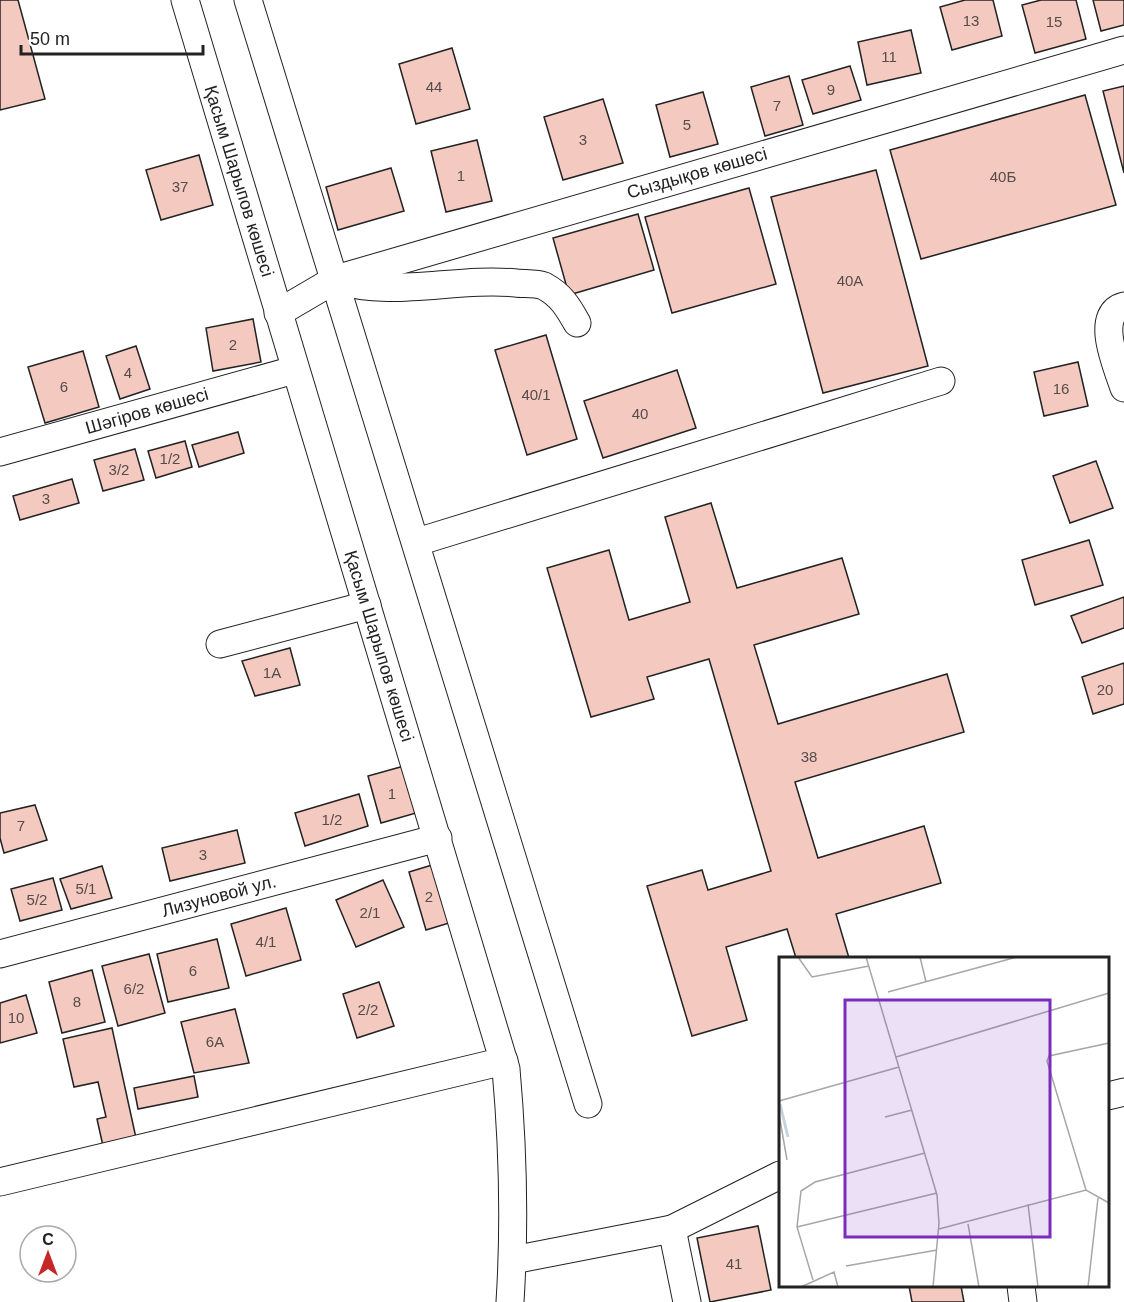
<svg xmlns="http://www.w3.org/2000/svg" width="1124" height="1302" font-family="Arial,sans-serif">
<rect width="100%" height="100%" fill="#fff"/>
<g fill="#f3c9c0" stroke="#222" stroke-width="1.5">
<path d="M0,0H18L45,99L0,110Z"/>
<path d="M965,0H993L1002,36L952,50L940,7Z"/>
<path d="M1041,0H1076L1086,39L1035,53L1022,5Z"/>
<path d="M1093,0H1124V25L1101,31Z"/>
<path d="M911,30L921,73L867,85L858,42Z"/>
<path d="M452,48L470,109L416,124L399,64Z"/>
<path d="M850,66L861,100L813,114L802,80Z"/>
<path d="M789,76L803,125L765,136L751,87Z"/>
<path d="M1124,86V173L1103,91Z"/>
<path d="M703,92L718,144L670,157L656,105Z"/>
<path d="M1085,95L1116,205L921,259L890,150Z"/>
<path d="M603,99L623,163L563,180L544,117Z"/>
<path d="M477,140L492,201L446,212L431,151Z"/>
<path d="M199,155L213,205L161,220L146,170Z"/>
<path d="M391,168L404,211L338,230L326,187Z"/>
<path d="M876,170L928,366L823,393L771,197Z"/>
<path d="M749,188L776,284L672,313L645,217Z"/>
<path d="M638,214L654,270L569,295L553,238Z"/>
<path d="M253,319L261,362L213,371L206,328Z"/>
<path d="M546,335L577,439L527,455L495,350Z"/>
<path d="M136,346L150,389L120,399L106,356Z"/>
<path d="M83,351L99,407L45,423L28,367Z"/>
<path d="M1078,362L1088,406L1044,416L1034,372Z"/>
<path d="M677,370L696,428L603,458L584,401Z"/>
<path d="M238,432L244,453L199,467L192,445Z"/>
<path d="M185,441L192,467L156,478L148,451Z"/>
<path d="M135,449L144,480L103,491L94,460Z"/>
<path d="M1096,461L1113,508L1070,523L1053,476Z"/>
<path d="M72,479L79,503L20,520L13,496Z"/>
<path d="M711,503L737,588L842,558L859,614L754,645L778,724L947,674L964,732L795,782L818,858L924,826L941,883L836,914L849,958H796L787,929L726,947L747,1020L692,1036L647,886L702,870L708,890L771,871L709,659L647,677L654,699L591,717L547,568L609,550L629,620L690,602L665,517Z"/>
<path d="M1089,540L1103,585L1035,605L1022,560Z"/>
<path d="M1124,597V628L1082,643L1071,616Z"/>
<path d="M290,648L300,685L255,696L242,661Z"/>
<path d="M1124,663V704L1093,714L1082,677Z"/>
<path d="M404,766L416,813L381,823L368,776Z"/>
<path d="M359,794L368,826L305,846L295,813Z"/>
<path d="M35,805L47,840L4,853L0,838V813Z"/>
<path d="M237,830L245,863L170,881L162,848Z"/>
<path d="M432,865L449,923L426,930L409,872Z"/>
<path d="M102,866L112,898L71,909L60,879Z"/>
<path d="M53,878L62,910L20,921L11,889Z"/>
<path d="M383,880L404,927L356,947L336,900Z"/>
<path d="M286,908L301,960L246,976L231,924Z"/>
<path d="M217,939L229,988L168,1002L157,954Z"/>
<path d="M149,954L165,1013L118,1026L102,966Z"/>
<path d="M92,970L105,1022L62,1033L49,982Z"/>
<path d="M379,982L394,1026L357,1038L343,994Z"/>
<path d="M26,995L37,1033L0,1043V1003Z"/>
<path d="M235,1009L249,1063L194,1073L181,1022Z"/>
<path d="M112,1028L136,1138L103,1146L97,1119L106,1117L98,1082L74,1087L63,1039Z"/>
<path d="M194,1076L198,1097L138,1109L134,1088Z"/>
<path d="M758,1226L771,1290L710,1302L697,1238Z"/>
<path d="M909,1286H961L964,1302H912Z"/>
</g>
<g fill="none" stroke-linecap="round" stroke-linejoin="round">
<defs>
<g id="minor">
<path d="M185,0L506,1069C513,1147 515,1223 510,1302"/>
<path d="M248,0L588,1104"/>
<path d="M337,280C391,298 457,277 516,283C524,284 536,283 544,286C561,295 568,307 577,323"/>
<path d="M1124,306C1093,314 1118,369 1124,388"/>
<path d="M278,313L336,279L1124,50"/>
<path d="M0,452L294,370"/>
<path d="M417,542L941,381"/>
<path d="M220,644L367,605"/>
<path d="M0,954L438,838"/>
<path d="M1108,1096L1124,1092"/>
<path d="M0,1182L504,1061"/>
<path d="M672,1229L687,1302"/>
<path d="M513,1260L672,1229L780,1175"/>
<path d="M1021,1286L1023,1302"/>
</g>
</defs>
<use href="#minor" stroke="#222" stroke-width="29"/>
<use href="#minor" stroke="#fff" stroke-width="27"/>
</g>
<g text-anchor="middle" stroke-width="4.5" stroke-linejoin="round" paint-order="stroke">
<g font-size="15" fill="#564c4a">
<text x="971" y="26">13</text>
<text x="1054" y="27">15</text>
<text x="889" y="62">11</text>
<text x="434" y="92">44</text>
<text x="831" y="95">9</text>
<text x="777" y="111">7</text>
<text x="687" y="130">5</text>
<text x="583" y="145">3</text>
<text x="461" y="181">1</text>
<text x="1003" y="182">40Б</text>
<text x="180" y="192">37</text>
<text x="850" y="286">40А</text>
<text x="233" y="350">2</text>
<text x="128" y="378">4</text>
<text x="64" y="392">6</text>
<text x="1061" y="394">16</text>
<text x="536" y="400">40/1</text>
<text x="640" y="419">40</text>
<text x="170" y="464">1/2</text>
<text x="119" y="475">3/2</text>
<text x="46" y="504">3</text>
<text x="272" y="678">1А</text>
<text x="1105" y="695">20</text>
<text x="809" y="762">38</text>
<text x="392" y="799">1</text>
<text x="332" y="825">1/2</text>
<text x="21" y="831">7</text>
<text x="203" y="860">3</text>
<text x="86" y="894">5/1</text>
<text x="429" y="902">2</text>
<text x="37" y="905">5/2</text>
<text x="370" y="918">2/1</text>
<text x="266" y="947">4/1</text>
<text x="193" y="976">6</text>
<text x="134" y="994">6/2</text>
<text x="77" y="1007">8</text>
<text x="368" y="1015">2/2</text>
<text x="16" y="1023">10</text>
<text x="215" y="1047">6А</text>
<text x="734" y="1269">41</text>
</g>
<g font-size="18" fill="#222" stroke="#fff">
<text transform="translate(697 173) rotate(-16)" y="6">Сыздықов көшесі</text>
<text transform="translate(239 181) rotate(73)" y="6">Қасым Шарыпов көшесі</text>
<text transform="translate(147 411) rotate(-16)" y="6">Шәгіров көшесі</text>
<text transform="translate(379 646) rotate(73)" y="6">Қасым Шарыпов көшесі</text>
<text transform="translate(219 896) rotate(-15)" y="6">Лизуновой ул.</text>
</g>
</g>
<g transform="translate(779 957)">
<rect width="330" height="330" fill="#fff"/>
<path fill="none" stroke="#c7d3dd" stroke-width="3" d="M1,147L9,180"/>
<path fill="none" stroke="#a7a7a7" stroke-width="1.5" d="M19,0L33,20L90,9M87,0L158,238L160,266L154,330M141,0L147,25M109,35L238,0M117,100L330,36M0,144L120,110M0,157L8,203M106,160L133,153M307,233L268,104L270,99L330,86M249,247L259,330M189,267L200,330M18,270L158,236M160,272L307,233L330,246M67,309L158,293M34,323L18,270L22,234L36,225L146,196M22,330L55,315L59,330M309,330L319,241"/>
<path fill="#7b2cbf" fill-opacity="0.15" stroke="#7b2cbf" stroke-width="3" d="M66,43H271V280H66Z"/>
<rect width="330" height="330" fill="none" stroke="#222" stroke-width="3"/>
</g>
<g transform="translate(48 1254)"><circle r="28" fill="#ffffff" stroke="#a7a7a7" stroke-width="1.5"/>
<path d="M0-4.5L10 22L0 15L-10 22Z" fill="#c62828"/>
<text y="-9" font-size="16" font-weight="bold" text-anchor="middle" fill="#222222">С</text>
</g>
<path d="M21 45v9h182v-9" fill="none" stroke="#222222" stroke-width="3"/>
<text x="30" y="45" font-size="18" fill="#222222" stroke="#ffffff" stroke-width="4.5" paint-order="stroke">50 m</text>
</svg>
